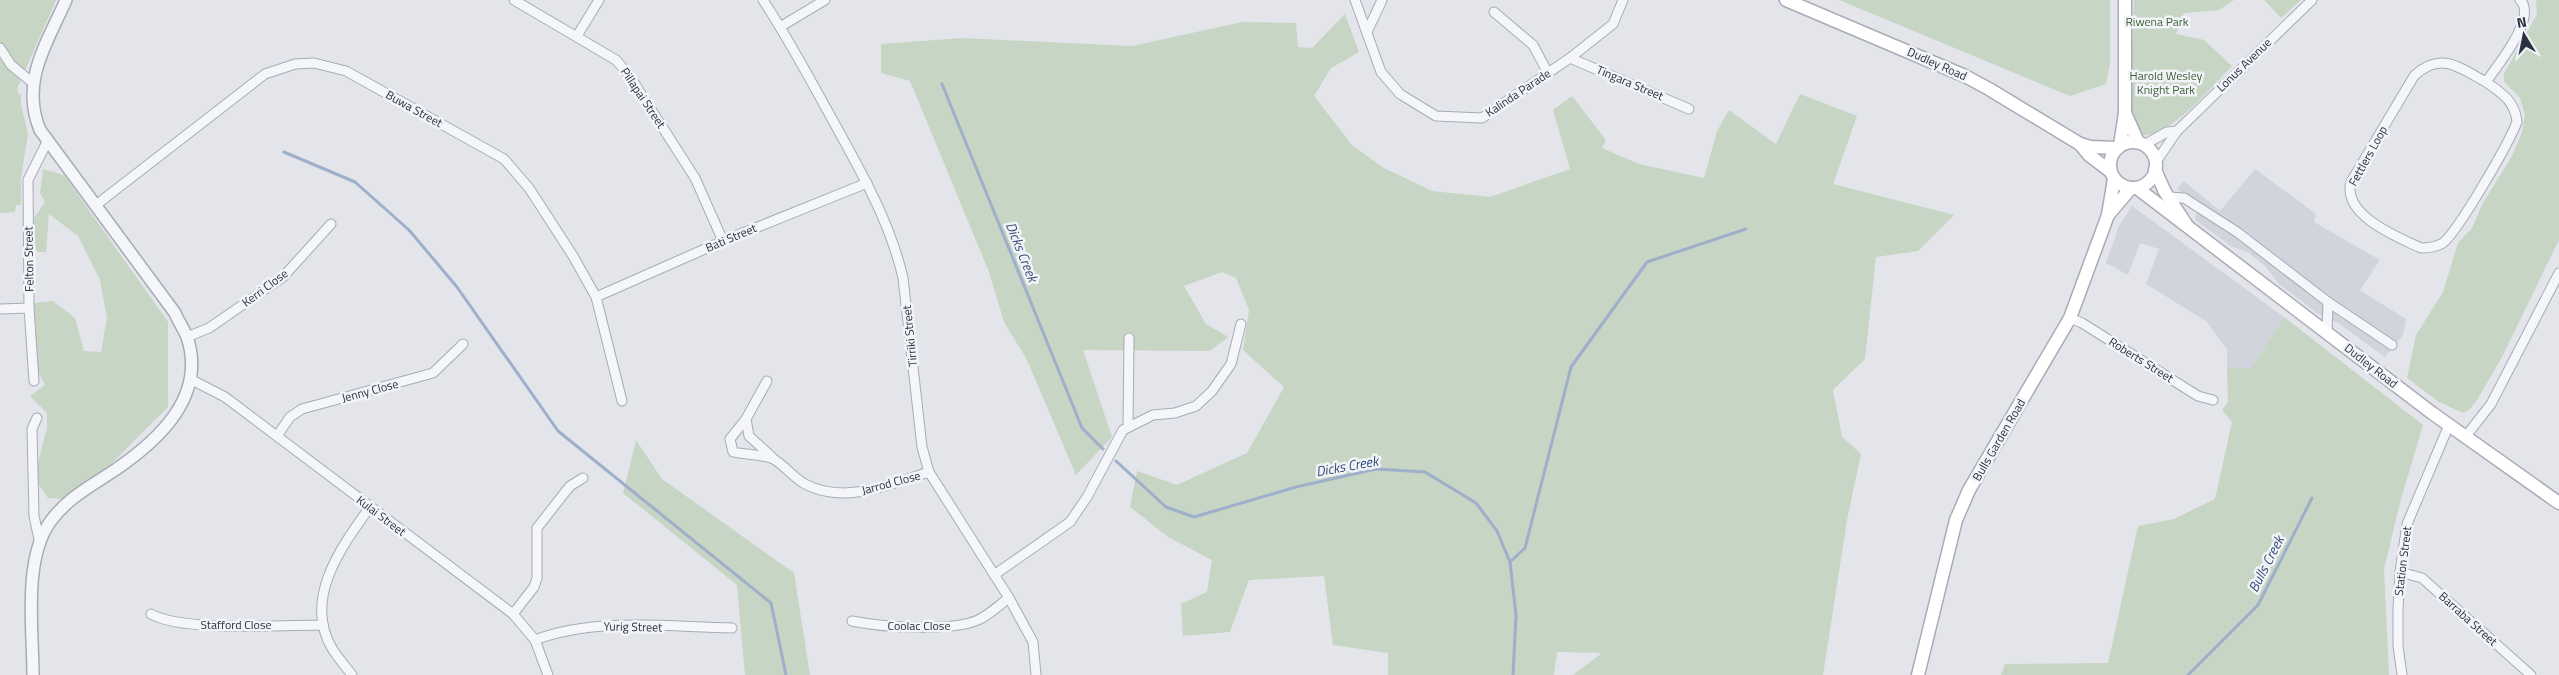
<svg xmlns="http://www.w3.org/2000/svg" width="2559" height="675" font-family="'Titillium Web',sans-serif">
<rect width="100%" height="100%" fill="#e3e5eb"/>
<g fill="#d1d4dd">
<path d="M2255,169L2316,214L2314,222L2380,260L2360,290L2406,319L2403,335L2385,357L2338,323L2317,313L2279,284L2266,267L2249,253L2231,246L2195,220L2198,205L2177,189L2184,181L2220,211Z"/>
<path d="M2132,206L2284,317L2251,368H2227V349L2206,321L2146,284L2159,249L2140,243L2128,275L2106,263L2119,226Z"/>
</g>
<g fill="#c6d5c4">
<path d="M0,0H56L17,89L19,96L21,93V105L28,134L21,177V205H16L15,212L0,213Z"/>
<path d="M1839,0H2110V63L2106,84L2070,96Z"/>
<path d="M2134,0H2234L2219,10L2184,13L2176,34L2204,40L2232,66C2216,82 2162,147 2139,133L2131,115L2130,102Z"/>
<path d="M2264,0H2301L2281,18Z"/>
<path d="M2536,0H2559V240L2502,357L2477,400L2470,409L2463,413L2439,402L2407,378L2416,335L2443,292L2458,243L2472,228L2483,203L2512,156L2522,132L2525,115L2520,98L2504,82V74L2537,14Z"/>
<path d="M1345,14L1359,52L1331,68L1314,96L1352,145L1384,168L1432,191L1490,197L1570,169L1553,110L1572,96L1606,140L1602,148L1639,164L1704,178L1717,131L1729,110L1776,144L1800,94L1857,116L1833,184L1954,215L1918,251L1876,257L1865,359L1833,390L1842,437L1861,454L1847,520L1823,675H1573L1602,653L1557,652L1554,675H1388V653L1333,645L1324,576L1249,580L1230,632L1183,636L1181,604L1207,592L1212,560L1168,537L1130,507L1137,471L1177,485L1247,453L1284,387L1243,350L1249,310L1236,278L1222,272L1184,286L1206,324L1228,337L1210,351L1083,350L1112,437L1076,475L1027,360L1004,322L989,272L910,81L881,73V44L962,38L1132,46L1242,22L1296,23L1298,47L1312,48Z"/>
<path d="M43,169L64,175L168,322V407L111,464L67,499L48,498L34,478L47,428V413L30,396L45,385L38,371L34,303L53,301L75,318L84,351L101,352L107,318L100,280L78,236L49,214L46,252H37L30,224L45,202L40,193Z"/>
<path d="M2284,317L2423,425L2401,499L2384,569L2389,675H2001L2005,664L2108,663L2138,526L2174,519L2215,499L2232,422L2222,410L2228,402L2227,368H2251Z"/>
<path d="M636,440L662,479L794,573L810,675H745L737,585L623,493Z"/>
</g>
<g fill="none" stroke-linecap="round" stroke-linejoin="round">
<g stroke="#9eafcb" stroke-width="3">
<path d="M942,84L1082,428L1103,449"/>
<path d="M284,152L355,182L409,230L457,287L558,431L771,603L786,675"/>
<path d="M1116,461L1166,507L1194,517L1296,487L1376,469L1425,472L1476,503L1497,531L1510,562L1516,615L1513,675"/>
<path d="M1510,562L1525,548L1571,367L1647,262L1746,229"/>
<path d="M2188,675L2258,605L2312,498"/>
</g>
<defs>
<g id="minor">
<path d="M514,0L616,60L629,75L695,178L723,241"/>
<path d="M763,0C788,38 810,79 832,119C860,170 890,221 903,278L922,447L929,472L1009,598L1033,642L1036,675"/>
<path d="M1355,0L1381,72L1400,94L1436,116L1482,118L1570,58L1613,24L1623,0"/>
<path d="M1494,12L1533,45L1548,73"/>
<path d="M780,27L825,0"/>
<path d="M1367,32L1382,0"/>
<path d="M577,36L599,0"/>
<path d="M0,48L11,65L33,83"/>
<path d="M1570,58L1689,109"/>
<path d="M2486,82C2459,67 2440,51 2414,76L2351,182C2342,215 2397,237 2421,248C2428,248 2436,247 2443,243C2459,230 2509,143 2517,122C2515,101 2502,93 2486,82C2497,66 2538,17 2520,0"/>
<path d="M2144,145L2167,132L2177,131"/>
<path d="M2156,162L2177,131L2312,0"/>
<path d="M2169,197L2184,198L2237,232L2328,302L2327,332"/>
<path d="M96,205L265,74L295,64L314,63L346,71L504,159L529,188L573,256L596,297L622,401"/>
<path d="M596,297L723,241L867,183"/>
<path d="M2328,302L2392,345"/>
<path d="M0,309L29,308"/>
<path d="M2070,318L2082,323L2198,396L2213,400"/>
<path d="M187,337L209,328L283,277L331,224"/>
<path d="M190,379L225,397L513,614L535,640L548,675"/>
<path d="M34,381L29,308L28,180L48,140"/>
<path d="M767,381L746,419L730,439L733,452C745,455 765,454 775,460C786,467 794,478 805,484C844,505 891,484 929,472"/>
<path d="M37,418L32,429L34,516L40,544"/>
<path d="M746,419L749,436L773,458"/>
<path d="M1128,426L1129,338"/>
<path d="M277,436L290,417L302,409L433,373L463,344"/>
<path d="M2466,436L2491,404L2559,273"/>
<path d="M2400,572L2422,578L2531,675"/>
<path d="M994,575L1070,522L1087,497L1123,430L1153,415L1175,413L1196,406L1212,391L1231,364L1241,324"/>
<path d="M151,614C182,632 283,625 323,625"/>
<path d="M513,614L534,587L537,578V528L570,486L583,478"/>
<path d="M852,621C881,627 951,632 978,620C989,615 999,605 1009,598"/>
<path d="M535,640C597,617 667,627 732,628"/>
<path d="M352,675C346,667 339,659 333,650C302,600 341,547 370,507"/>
<path d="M2402,675L2398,646V609L2400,572L2407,524L2449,425"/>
</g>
<path id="tertiary" d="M33,675C33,630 23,560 50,522C67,498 91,486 115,470C159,440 207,396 187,337C184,329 178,321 175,313L40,130C20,82 47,43 66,0"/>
<g id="secondary">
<path d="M1786,0L1965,76L1989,89L2080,144L2089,155L2110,171"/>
<path d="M2125,113L2138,142"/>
<circle cx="2133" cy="165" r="23"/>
<path d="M2080,144L2091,147L2118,148"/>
<path d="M2120,145L2125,113V0"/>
<path d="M2155,170L2165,192L2186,224"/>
<path d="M2137,188L2432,413L2559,503"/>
<path d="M2108,215L2131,188"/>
<path d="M1918,675L1956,520L1969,490L2070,318L2108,215L2114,179"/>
</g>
</defs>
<use href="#minor" stroke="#a8abb5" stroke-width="11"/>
<use href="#tertiary" stroke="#a8abb5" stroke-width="14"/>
<use href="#secondary" stroke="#a8abb5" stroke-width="15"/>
<use href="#minor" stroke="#f5f6f9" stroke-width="9"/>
<use href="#tertiary" stroke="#f5f6f9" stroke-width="11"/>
<use href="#secondary" stroke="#fff" stroke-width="12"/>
</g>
<g text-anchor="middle" stroke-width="5" stroke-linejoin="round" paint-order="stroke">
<g font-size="12" fill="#3b5f37" stroke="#f2f4f8">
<text x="2157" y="26">Riwena Park</text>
<text x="2166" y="80">Harold Wesley<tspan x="2166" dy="14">Knight Park</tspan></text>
</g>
<g font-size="12" fill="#2a3143" stroke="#f2f4f8">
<text transform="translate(1937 64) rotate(24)" y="4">Dudley Road</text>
<text transform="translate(2244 65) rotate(-44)" y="4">Lonus Avenue</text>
<text transform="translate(1630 83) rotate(23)" y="4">Tingara Street</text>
<text transform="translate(1518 93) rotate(-34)" y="4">Kalinda Parade</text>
<text transform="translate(643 98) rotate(56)" y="4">Pillapai Street</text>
<text transform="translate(414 109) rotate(29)" y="4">Buwa Street</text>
<text transform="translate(2368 156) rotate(-61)" y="4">Fettlers Loop</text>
<text transform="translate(731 238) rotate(-23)" y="4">Bati Street</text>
<text transform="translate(29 259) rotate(-91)" y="4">Felton Street</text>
<text transform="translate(265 288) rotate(-37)" y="4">Kerri Close</text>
<text transform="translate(910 336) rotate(-96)" y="4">Tirriki Street</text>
<text transform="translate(2141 360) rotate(32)" y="4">Roberts Street</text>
<text transform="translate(2371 366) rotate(38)" y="4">Dudley Road</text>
<text transform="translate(370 391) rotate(-15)" y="4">Jenny Close</text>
<text transform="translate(1999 440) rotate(-60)" y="4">Bulls Garden Road</text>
<text transform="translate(891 483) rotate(-15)" y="4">Jarrod Close</text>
<text transform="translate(381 516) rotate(37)" y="4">Kulai Street</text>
<text transform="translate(2403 561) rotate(-83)" y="4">Station Street</text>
<text transform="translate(2468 619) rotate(42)" y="4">Barraba Street</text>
<text x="236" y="629">Stafford Close</text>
<text x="919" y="630">Coolac Close</text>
<text transform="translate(633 627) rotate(1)" y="4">Yurig Street</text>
</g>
<g font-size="14" font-style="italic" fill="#344c78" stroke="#f2f4f8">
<text transform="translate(1022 252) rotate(68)" y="5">Dicks Creek</text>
<text transform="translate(1347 466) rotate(-10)" y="5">Dicks Creek</text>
<text transform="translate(2266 564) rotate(-63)" y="5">Bulls Creek</text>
</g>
</g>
<g transform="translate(2524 35) rotate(350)" stroke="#f2f4f8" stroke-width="4" paint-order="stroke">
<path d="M0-4L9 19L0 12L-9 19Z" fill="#2a3143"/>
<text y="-8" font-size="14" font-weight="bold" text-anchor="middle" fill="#2a3143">N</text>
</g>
</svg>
